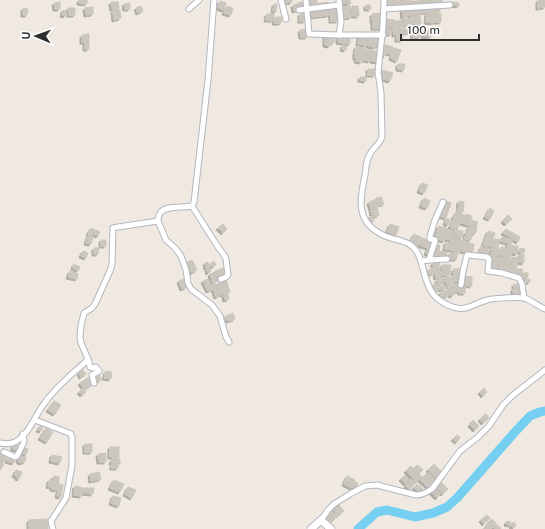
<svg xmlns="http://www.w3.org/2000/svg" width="545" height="529" font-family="'Public Sans',sans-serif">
<defs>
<filter id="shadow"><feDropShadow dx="-2" dy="2" stdDeviation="0" flood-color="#0004"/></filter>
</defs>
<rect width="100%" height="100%" fill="#efe9e1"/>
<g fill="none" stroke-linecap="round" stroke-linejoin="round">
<path stroke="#75cff0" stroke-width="9" d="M358,529L377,512L387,510L415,517L433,513L447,507L457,498L514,433L530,416L540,412L545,411"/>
</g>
<g fill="#cbc7bf" stroke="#cbc5ba" filter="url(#shadow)">
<path d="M79,0H87V4L79,3Z"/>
<path d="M285,0H292V2L285,3Z"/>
<path d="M307,0H317V3H315V5H311V3H307Z"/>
<path d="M341,0H350L351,4H347V3H342Z"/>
<path d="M386,0H397V7L386,6Z"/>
<rect x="398" y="0" width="6" height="6"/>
<rect x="405" y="0" width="6" height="6"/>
<path d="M419,0H425V5H418Z"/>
<path d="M426,0H434V5L426,4Z"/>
<rect x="435" y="0" width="7" height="4"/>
<path d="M538,0H545V7L538,8Z"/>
<path d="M220,1L226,3L224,10L218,8Z"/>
<rect x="412" y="1" width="6" height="5"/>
<path d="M60,2V9H55L54,3Z"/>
<path d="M111,2H118L119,9H112Z"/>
<path d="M299,2L306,3V9L299,8Z"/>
<path d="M328,2V6L315,7V4Z"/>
<path d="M452,2L459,3V6L452,5Z"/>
<path d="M130,3V9H125L124,4Z"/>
<path d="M274,4H277L276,12L273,11Z"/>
<path d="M297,4L298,10L294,11L293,5Z"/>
<path d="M366,5H370L371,9H366Z"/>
<path d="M141,6L143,11L138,13L136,8Z"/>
<path d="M227,6L233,8L231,15L224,13Z"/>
<path d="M350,6L351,17L343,18L341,7Z"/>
<path d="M352,6H358L359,16H353Z"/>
<rect x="434" y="6" width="6" height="6"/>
<path d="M93,7V14L86,15L85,8Z"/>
<rect x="427" y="7" width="5" height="6"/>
<path d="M23,8L28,9L27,15H23Z"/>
<path d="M68,8H75V15H69Z"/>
<path d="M327,8L328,15L312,17L311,11Z"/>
<path d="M329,8H337V15L330,16Z"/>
<path d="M419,8L420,15L410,16V9Z"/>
<path d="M421,8H425L426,12L421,13Z"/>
<path d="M402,9H409L410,15H406L407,17H403Z"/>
<path d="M63,10L66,11V16L62,15Z"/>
<path d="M120,10L121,18L114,20L113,11Z"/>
<path d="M381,13V21H372V14Z"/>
<path d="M267,14H274L273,20H266Z"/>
<rect x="300" y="14" width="5" height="7"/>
<path d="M427,14H433V23L426,22Z"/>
<rect x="433" y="14" width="8" height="8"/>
<rect x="331" y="16" width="7" height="5"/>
<path d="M415,16L416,23L411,24L410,17Z"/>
<path d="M416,16H420L421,24H416Z"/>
<path d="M275,17H282L281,23H274Z"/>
<path d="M387,19L395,20V27L386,26Z"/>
<path d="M403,19H409V24L404,25Z"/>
<path d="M403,20V26H396V21Z"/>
<rect x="373" y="21" width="8" height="7"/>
<path d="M410,27V32L404,33V28Z"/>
<path d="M386,28L392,29L391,34H386Z"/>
<path d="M394,28H403V34L394,35Z"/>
<path d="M307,29V37H301L300,30Z"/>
<path d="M420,30L421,36L413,38L412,31Z"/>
<path d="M424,30L432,31L431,37L423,36Z"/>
<path d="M85,34H89V49H85V42H82V35H85Z"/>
<path d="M325,35L334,36V43H332V44H330V46L325,45Z"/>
<path d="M338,35L350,37V44L338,42Z"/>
<rect x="397" y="35" width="5" height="5"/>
<path d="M359,36L367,37L366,45L358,44Z"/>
<path d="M369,36L381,38L380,46H375V47L368,46Z"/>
<path d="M343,45L347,46L346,50L342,49Z"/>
<path d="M385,45L393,47L391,54L386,53L385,56L383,55L384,52H383Z"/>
<path d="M356,47L365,48L364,54L355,53Z"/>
<path d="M394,48L401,50L397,61L391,58Z"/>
<path d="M366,49L371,50L369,56L365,55Z"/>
<path d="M371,50L379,52L378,62L372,61V57H370Z"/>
<path d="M355,53L363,55L362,62L356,61L357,59L355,58Z"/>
<path d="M364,56L370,57V61L364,60Z"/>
<path d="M398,64H405L404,70L398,69Z"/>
<rect x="368" y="69" width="7" height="6"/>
<path d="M383,70L393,73L390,81L381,78Z"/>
<path d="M360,77H366V81L360,80Z"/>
<path d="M422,183L428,185L424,193L419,191Z"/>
<path d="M381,197L384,204L378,205L376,198Z"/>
<path d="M424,198L430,201L427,208L421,206Z"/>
<path d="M376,200L378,207L371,209L369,202Z"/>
<path d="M444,200L451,203L450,208L442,206Z"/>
<path d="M459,201L464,202L463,212H458Z"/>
<path d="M442,206L449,209L446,218L438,215Z"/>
<path d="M377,208L379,215L373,217L371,210Z"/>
<path d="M490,208L494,211L490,219L485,217Z"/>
<path d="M456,212L464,215L463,218L455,215Z"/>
<path d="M466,214L472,216L468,225L462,223Z"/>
<path d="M454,215L462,219L461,222L453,219Z"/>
<path d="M508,215L512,219L506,224L503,221Z"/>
<path d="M372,217L374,221L370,223L367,218Z"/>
<path d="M447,218L450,220L448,225L445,223Z"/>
<path d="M453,220L460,223L457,230L450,227Z"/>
<path d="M471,220L478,222L476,228L469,226Z"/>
<path d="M223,224L227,229L223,233L218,228Z"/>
<path d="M390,224L399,227L396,235L387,232Z"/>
<path d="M439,226L448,229L444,241L435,238Z"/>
<path d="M469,227L477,229L475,234L467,232Z"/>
<path d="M91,228L95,230L92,236L88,234Z"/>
<path d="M506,229L520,237L518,242L503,233Z"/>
<path d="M96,230L100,232L98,236L94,234Z"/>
<path d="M449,230L455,231L454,236L448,234Z"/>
<path d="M456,230L463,231L462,238L455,237Z"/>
<path d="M488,231L495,233L491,247L483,245Z"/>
<path d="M466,232L472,234L471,240L465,239Z"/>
<path d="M414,234L421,237L418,245L410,242Z"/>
<path d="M447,235L453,236L452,240L446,239Z"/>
<path d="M88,236L93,237L91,244L86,243Z"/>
<path d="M502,237L512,240L511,244L501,241Z"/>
<path d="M422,238L435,242L430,255L426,253L428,248L420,245Z"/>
<path d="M454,239L462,240L461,247L453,246Z"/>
<path d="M495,239L500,240L498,248L492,246Z"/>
<rect x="101" y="240" width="5" height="6"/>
<path d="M463,241L470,242L468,252L462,251Z"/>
<path d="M446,242L453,243L452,250L445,249Z"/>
<path d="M435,244L440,245L439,251L434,250Z"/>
<path d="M470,244H474L473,251H469Z"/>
<path d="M508,244L514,246L513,249L507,247Z"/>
<path d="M515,246H518L517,254L513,253Z"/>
<path d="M481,247L489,249L488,256L479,254Z"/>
<path d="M501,247L506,248L505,256L500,255Z"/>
<path d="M94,248H99L98,254H94Z"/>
<path d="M453,248H460L459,254H453Z"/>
<path d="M492,248L499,249V255H491Z"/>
<path d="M520,248L525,249L524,253L519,252Z"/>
<path d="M507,249L512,250L511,256L506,255Z"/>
<path d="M83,251L88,253L86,258L81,256Z"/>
<path d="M433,251L438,253L437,258L432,256Z"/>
<path d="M439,251L447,252L446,257H439Z"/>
<path d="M449,254L457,255V259H448Z"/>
<path d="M520,254H524V258H519Z"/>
<path d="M490,256L498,257L497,270L489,269Z"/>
<path d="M499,257L505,258L504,265H499Z"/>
<rect x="505" y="257" width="6" height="8"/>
<path d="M512,257L518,258L517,267H511Z"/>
<path d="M519,259H524V263L519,262Z"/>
<path d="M192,260L197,270L192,273L186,263Z"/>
<path d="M214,261L216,265L212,267L210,264Z"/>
<path d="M208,262L209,267L206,268L205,263Z"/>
<path d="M439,262L440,265L433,266V263Z"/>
<path d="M74,264L80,267L78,271L73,268Z"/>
<path d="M442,265H451L450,270L442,269Z"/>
<path d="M439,266L440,271L435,272L434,267Z"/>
<path d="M499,266L503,267V271L498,270Z"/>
<path d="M505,266L510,267L509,273L504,272Z"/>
<path d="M210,268L211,271L208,273L207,269Z"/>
<path d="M223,268L225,276L218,279L215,271Z"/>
<path d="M511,268H517V273L511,272Z"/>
<path d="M433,269L434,273L428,275V270Z"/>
<path d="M453,269H461V274L453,273Z"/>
<path d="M518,269H522V274L517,273Z"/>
<path d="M70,271L78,274L77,279L68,277Z"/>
<rect x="443" y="271" width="7" height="4"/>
<path d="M440,272L441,276L436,278L435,273Z"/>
<path d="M214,273L217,282L213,283L210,274Z"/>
<path d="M522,273H528V277L523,278Z"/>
<path d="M454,275H461V282L454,281Z"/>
<path d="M463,276L472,277V286L462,285Z"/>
<path d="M441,277L444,282L439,285L437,280Z"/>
<path d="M445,277H453V283L445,282Z"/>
<path d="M184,279L187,287L182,289L179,281Z"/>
<path d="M208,279L213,289L208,291L203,281Z"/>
<path d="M530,279V282L524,283V280Z"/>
<path d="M226,280L230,292L221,295L218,283Z"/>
<path d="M436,283L439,290L435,292L431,286Z"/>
<path d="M447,283H451V287H448Z"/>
<path d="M216,284L220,295L216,297L212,285Z"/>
<rect x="453" y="284" width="6" height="7"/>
<rect x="514" y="284" width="6" height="4"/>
<path d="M444,285L446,288L441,290L439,287Z"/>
<rect x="460" y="287" width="5" height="6"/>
<path d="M451,288L454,295L451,296L447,289Z"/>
<path d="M513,289H522V294H518V293H513Z"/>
<path d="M447,290L449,295L442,299L440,293Z"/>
<path d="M228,294L229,299L225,300L224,295Z"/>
<path d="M233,313L235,319L228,321L227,319L225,320L224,317Z"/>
<path d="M83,370L86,374L81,377L79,373Z"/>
<path d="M106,371L112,372L111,379L104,378Z"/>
<path d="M99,373L101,380L95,382L93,375Z"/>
<path d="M89,377L94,383L85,390L80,383Z"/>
<path d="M484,388L487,392L483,396L480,392Z"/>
<path d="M83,389L86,392L82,395L79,392Z"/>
<path d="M54,401L61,405L55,414L48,410Z"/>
<path d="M486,414L489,418L483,423L480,419Z"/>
<path d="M473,420L479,426L475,430L470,425Z"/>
<path d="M41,425L43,426L41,431L38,430Z"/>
<path d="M46,428L53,432L47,442L40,438Z"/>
<path d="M457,435L460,437L457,442L453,439Z"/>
<rect x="85" y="444" width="7" height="8"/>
<path d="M13,445L20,446L19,450L13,449Z"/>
<rect x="110" y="447" width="9" height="10"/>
<path d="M22,448L28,449L26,455L21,453Z"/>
<path d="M0,453L6,455L5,461L0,460Z"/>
<path d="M106,453V462H99L98,454Z"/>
<path d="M52,455L62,457L60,463L51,461Z"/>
<path d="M19,456L26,457L25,462H23L22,463L19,462L20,461H18Z"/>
<path d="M8,457L15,459L14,463L7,461Z"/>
<path d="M112,459H120V464L111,463Z"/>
<path d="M0,461L4,462L2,468L0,467Z"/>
<path d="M434,464L442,472L436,478L428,470Z"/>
<rect x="112" y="465" width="6" height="3"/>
<path d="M417,465L423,470L419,473L414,468Z"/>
<path d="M411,466L422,477L417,482L406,471Z"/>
<path d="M16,470L22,472L19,479L17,478V477L14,475Z"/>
<path d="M99,472L101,479L91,481L90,474Z"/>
<path d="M428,472L435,480L428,487L420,480Z"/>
<path d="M405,475L410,480L406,484L401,479Z"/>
<path d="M54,476L59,477V481L53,479Z"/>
<path d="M347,476L355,480L352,488L344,484Z"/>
<path d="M411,479L416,482L410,489L406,486Z"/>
<path d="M49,480H52L51,487L48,486Z"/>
<path d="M114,480L124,484L120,492L110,488Z"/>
<path d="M53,481L59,482L57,490L52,489Z"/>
<path d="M355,482L358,483L356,489L353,488Z"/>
<path d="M441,482L448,489L443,494L436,487Z"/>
<path d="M60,484L63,485L61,497L57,496Z"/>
<path d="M417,484L423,489L419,493L414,488Z"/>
<path d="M75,486L83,488L82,496L74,495Z"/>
<path d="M128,487L136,490L132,498L125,494Z"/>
<path d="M84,488H94L93,494L84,493Z"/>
<path d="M435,488L441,494L437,498L431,492Z"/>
<path d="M113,496L121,498L119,506L111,503Z"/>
<path d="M338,504L344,511L338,516L333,509Z"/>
<path d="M332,511L337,516L331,523L326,517Z"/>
<path d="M487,515L490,518L484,524L481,520Z"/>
<path d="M47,519L48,529H29V520Z"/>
<path d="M491,519L496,523L491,529H484Z"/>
<path d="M507,521L511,522L510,525L506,524Z"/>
<path d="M513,522L516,524L514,528L511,526Z"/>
<path d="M496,524L501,528L500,529H495L494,528Z"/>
</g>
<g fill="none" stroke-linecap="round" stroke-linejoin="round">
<defs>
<g id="minor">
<path d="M214,0L208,80L194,202L192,206C184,208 167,205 161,212C159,214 158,217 158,221L166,240L175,248L181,256L186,270L188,283L191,289L212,305L220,316L226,337L229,342"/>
<path d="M281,0L286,19"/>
<path d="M306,0L309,34L338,35H339L341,22L339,0"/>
<path d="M384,0L383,26L378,72L381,93L382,137C379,146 373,147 370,154C366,160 366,168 365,175C359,202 356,223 385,236C397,241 410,240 417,252C420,257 422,263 423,269C428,288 432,300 453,307C466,312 475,303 487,300C492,298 519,297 524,298C531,300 538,306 545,309"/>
<path d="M189,9L199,0"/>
<path d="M384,9L450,5"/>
<path d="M299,10L339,5"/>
<path d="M339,35H383"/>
<path d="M192,206L218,247L224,255L226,259L228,275L226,277L221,279"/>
<path d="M429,260L447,259"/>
<path d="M421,261L429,260L435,241V240L430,239V236L435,220L443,202"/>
<path d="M461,285L463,271L467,255L487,257L489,259L488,271L502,273L519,278L522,284L524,298"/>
<path d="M88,359L90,367L92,368L96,367L99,371L92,375L94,383"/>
<path d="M35,420L69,433L71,434L72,437V465L66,498L53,518L51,521L53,529"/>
<path d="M0,443C5,444 11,444 15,442C28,435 34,419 41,408C50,394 62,383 74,372C79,368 84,364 88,359L81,343L80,337L81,325L84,313L92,308L95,304L110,271L112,264L113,228L118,227L158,221"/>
<path d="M4,452L15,457L17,456L24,442L23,434"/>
<path d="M321,520L328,510L334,504L350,494L365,486L377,485L416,495C422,495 426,493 432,489L460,451L478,437L489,426L503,405L513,395L535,378L545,370"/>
</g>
<path id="tertiary" d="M311,529L321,520L331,529"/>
</defs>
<use href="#minor" stroke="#b4b7c1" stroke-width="7"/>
<use href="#tertiary" stroke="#b4b7c1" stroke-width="9"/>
<use href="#minor" stroke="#fff" stroke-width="5"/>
<use href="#tertiary" stroke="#fff" stroke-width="7"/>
</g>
<g transform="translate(36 36) rotate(272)" stroke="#ffffff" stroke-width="3" paint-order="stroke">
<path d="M0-3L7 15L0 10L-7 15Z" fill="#2e2e2e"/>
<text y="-6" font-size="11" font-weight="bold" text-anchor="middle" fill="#2e2e2e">U</text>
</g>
<path d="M401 34v6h78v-6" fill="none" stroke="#2e2e2e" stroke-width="2"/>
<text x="407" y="34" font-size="12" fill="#2e2e2e" stroke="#ffffff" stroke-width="3" paint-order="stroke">100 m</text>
</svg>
